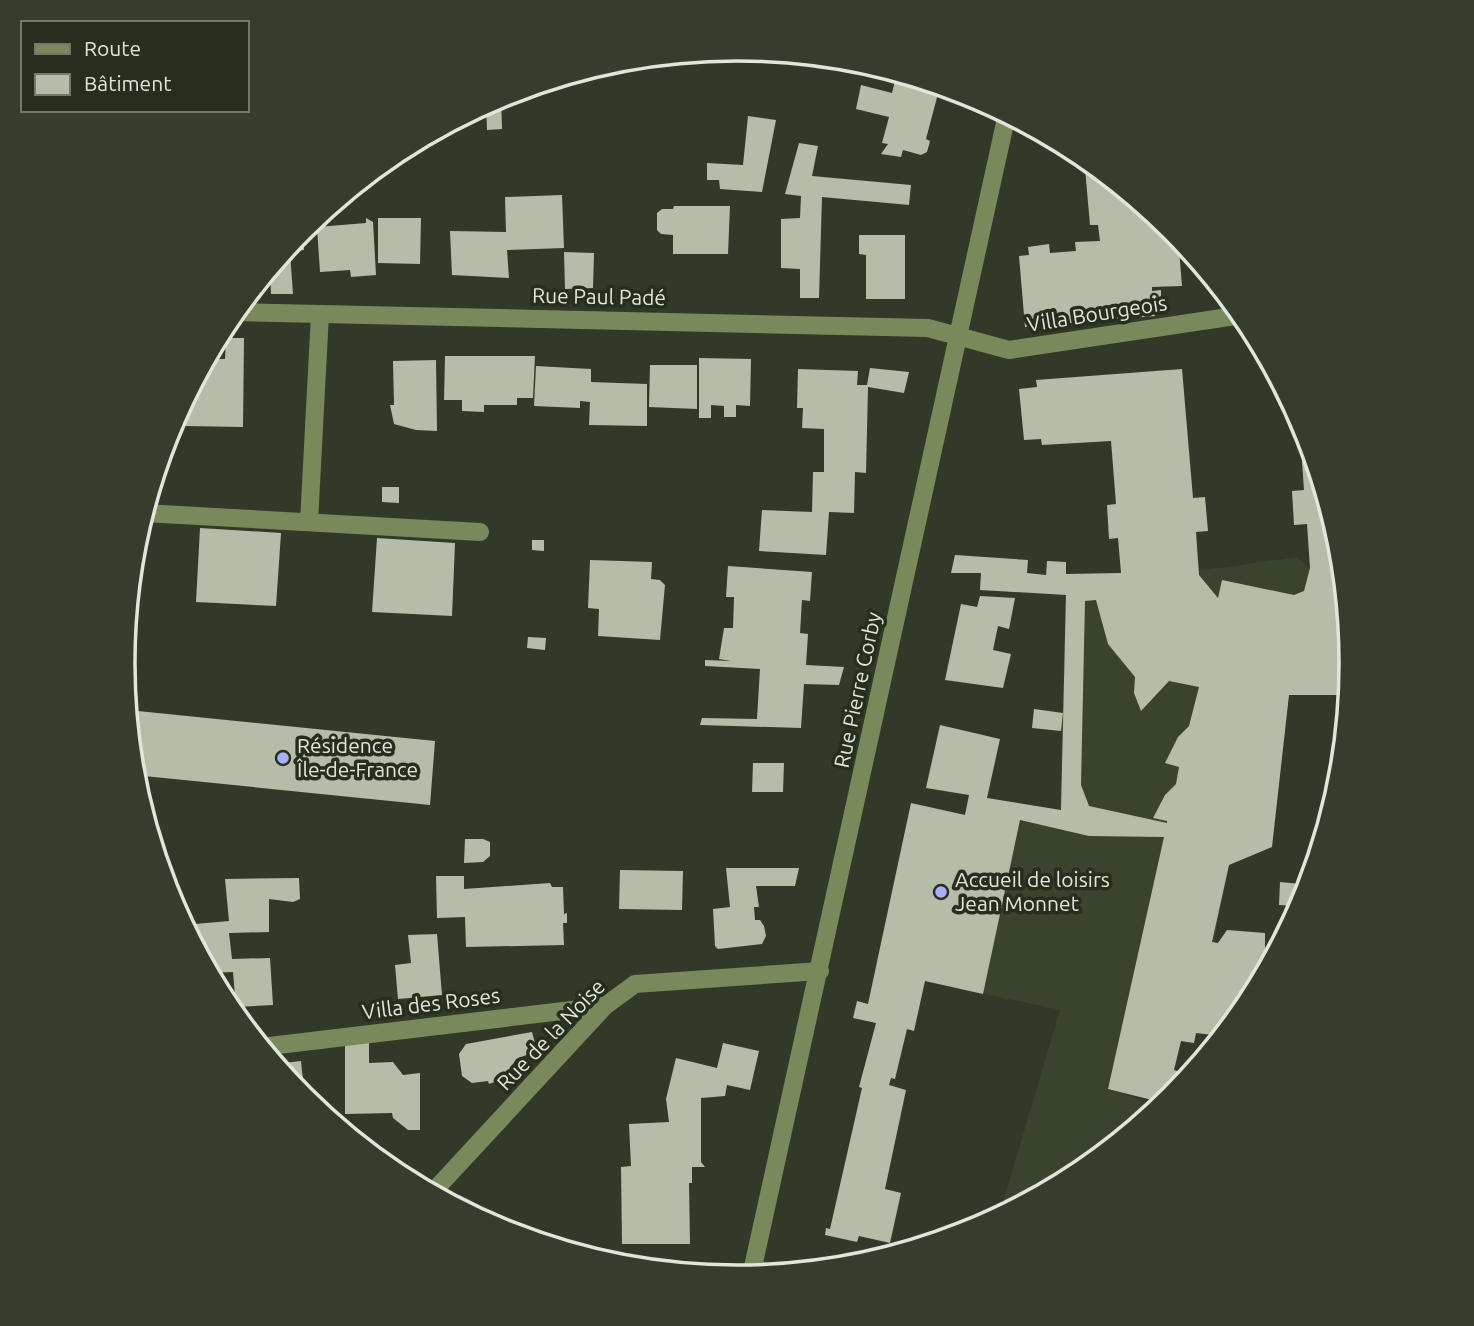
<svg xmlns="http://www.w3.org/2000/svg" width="1474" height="1326" font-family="Ubuntu,sans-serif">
<rect width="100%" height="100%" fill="#323928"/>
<path fill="#3a432d" d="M1297,557L1310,568L1342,567L1351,663L1348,695H1289L1272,847L1229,865L1194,1043L1122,1027L1108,1089L1160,1106L1078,1174L999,1216L1060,1010L875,970L911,803L965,815L969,795L1060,810L1066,574L1199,571Z"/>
<g fill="#b5bda9" fill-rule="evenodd">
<path d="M897,73L940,86L926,139L930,141L927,152L921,155L903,150L901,157L881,154L888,144L882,143L889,117L856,109L861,85L892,93Z"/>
<path d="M501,96L502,129L487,130L486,105Z"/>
<path d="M748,116L776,120L762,192L720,189L719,180H707V163L743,165Z"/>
<path d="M799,143L818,146L812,176L911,185L909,205L822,197L819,298H800V269L781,268V219L800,218L801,196L785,194Z"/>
<path d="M1084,157L1178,237L1182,286L1152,287V291L1161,290V304L1154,305L1155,316L1025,327L1019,256L1029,255L1028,247L1049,244L1050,253L1076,251L1075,242L1100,241L1098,225H1090Z"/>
<path d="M562,195L564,248L507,250L509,278L452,275L450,231L506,232L505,197Z"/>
<path d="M674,206H730L728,254H673V235L661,234L657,230V213L662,209H673Z"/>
<path d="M366,218L373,222L376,275L351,277L350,270L320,272L317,227L366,223Z"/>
<path d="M378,218H421L420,264L378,263Z"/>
<path d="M303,229L304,250L290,252L293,294H271L270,269Z"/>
<path d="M859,235H905V299H866V255L859,254Z"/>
<path d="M564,252L594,253L593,288L565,289Z"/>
<path d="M226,338H244L243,427L185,426L184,401L207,359H225Z"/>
<path d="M445,356H535L533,398H517V405H484V412L462,411V400H444Z"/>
<path d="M699,358L751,359L750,406L736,405V417H724V406L711,405V418H699Z"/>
<path d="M436,360L437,431L416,430L394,424L390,405H394L393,361Z"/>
<path d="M650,365H697V409L649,407Z"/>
<path d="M536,366L591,369V382L647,384V426L589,425L590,402L580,401V408L534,406Z"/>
<path d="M870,368L909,372L904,393L868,387L866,473L855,472L854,513L829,512L826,555L759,551L762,510L812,512L813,472H824V429L802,428L803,408H797L798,369L858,371L857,385H867Z"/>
<path d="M1182,369L1193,498L1205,497L1208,531L1196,532L1199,575L1218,598L1222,580L1294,595L1304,591L1310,568L1307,524L1294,525L1292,491L1304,490L1299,419L1339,544L1351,663L1348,695H1289L1272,847L1229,865L1212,942L1218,943L1227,930L1265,933V956L1271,960L1247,1004L1222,1036L1196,1033L1194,1043L1181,1041L1174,1070L1187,1074L1178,1089L1170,1087L1164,1103L1108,1089L1164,837L1089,836L1020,820L983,994L925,981L914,1031L907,1029L895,1079L891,1078L889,1085L906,1090L885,1189L901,1193L890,1243L859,1236L857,1242L825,1235L826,1228L830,1229L862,1088L859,1087L876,1023L853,1018L857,1001L868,1004L911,803L965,815L969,795L926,788L940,725L1000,739L987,798L1061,810L1066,595L980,590L981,573H951L955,555L1028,560L1027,573L1046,575L1047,561L1066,562V574L1121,573L1118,538L1109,539L1107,505L1116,504L1111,441L1042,445L1041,439L1024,440L1019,389L1037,387L1036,380ZM1096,600L1108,644L1135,677L1134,693L1141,711L1169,681L1199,687L1189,726L1178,737L1165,763L1179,767L1176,784L1165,795L1153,818L1167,821V823L1089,806L1081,785L1085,601Z"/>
<path d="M382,487H399V503L382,502Z"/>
<path d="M200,528L281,533L276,606L196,602Z"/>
<path d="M377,538L455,543L452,616L372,612Z"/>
<path d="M532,540H544V551L532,550Z"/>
<path d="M590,560L652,562L651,579L660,580L665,585L660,640L598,636L599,609L588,608Z"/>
<path d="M728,566L812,572L810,601L802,600L800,633L808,634L806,665L844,667L839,685L804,684L801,728L700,725L702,718L757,719L760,669L705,666V660L731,661L719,659L724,628H733L734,597H726Z"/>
<path d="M980,596L1015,598L1009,629L998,626L993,650L1011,654L1003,688L945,680L961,604L977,607Z"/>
<path d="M528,637L546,638L545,650L527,648Z"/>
<path d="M1034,709L1063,713L1061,731L1032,728Z"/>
<path d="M128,710L435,741L430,805L134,775Z"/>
<path d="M753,763H784L783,792H752Z"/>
<path d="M465,839H483L490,842V856L483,862L464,863Z"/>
<path d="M726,868H799L795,886H756L759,907H754L755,920H760L764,926L766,936L762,944L718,949L715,946L713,909L730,907Z"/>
<path d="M620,870L683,871L682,910L619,909Z"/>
<path d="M436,876H464V889L550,883L552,887H563L564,914L567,913V923H563L564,945L466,947L465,917L437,918Z"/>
<path d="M299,878L300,899L293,902L269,899V932L229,933L232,959L270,958L273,1005L236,1007L233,972L210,973L184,925L229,921L225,879Z"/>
<path d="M1280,882L1301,884L1298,906L1279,905Z"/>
<path d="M437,934L442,995L398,999L395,965L411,963L408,935Z"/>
<path d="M532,1032L537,1051L516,1059L513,1064L515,1075L489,1084L488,1081L472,1083L462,1076L459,1054L466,1044Z"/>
<path d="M369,1042V1063L393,1062L403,1075L420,1073V1130H408L393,1118L392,1113L345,1114V1045Z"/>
<path d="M723,1043L759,1051L750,1090L727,1085L725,1096L701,1098V1162L705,1167H692V1183H689L690,1244H622L621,1167L631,1166L629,1124L669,1122L666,1099L676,1058L717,1068Z"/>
<path d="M301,1061L305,1099L275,1064Z"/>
<path d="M651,1260H670V1268H686V1272L651,1268Z"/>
</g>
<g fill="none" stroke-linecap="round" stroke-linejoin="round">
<g stroke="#78895c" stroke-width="18">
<path d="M235,312L928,328L1009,350L1242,315"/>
<path d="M144,513L480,532"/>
<path d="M309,522L320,314"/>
<path d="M261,1047L605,1006"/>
<path d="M432,1193L605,1006L635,984L820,971"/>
<path d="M753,1269L773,1273"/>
<path d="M751,1276L1007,114"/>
</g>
</g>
<g fill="#a6b1fc" stroke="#282e1e" stroke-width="2.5">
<circle cx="283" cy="758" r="7"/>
<circle cx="941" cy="892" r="7"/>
</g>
<g text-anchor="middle" stroke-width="7" stroke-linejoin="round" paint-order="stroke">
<g font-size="21" fill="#e1e6db" stroke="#282e1e">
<text transform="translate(599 297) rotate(1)" y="7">Rue Paul Padé</text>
<text transform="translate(1097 314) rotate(-9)" y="7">Villa Bourgeois</text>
<text transform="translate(858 690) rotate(-78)" y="7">Rue Pierre Corby</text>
<text transform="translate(431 1004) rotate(-7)" y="7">Villa des Roses</text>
<text transform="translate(551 1035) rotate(-46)" y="7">Rue de la Noise</text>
</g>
<g font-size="21" fill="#e1e6db" stroke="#282e1e" text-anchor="start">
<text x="297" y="753">Résidence<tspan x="297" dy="24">Île-de-France</tspan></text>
<text x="955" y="887">Accueil de loisirs<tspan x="955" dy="24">Jean Monnet</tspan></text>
</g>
</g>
<path d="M0 0H1474V1326H0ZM135 663a602 602 0 1 1 1204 0a602 602 0 1 1-1204 0Z" fill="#373d2d" fill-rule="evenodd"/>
<path fill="none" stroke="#e1e6db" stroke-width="3.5" d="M135 663a602 602 0 1 1 1204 0a602 602 0 1 1-1204 0Z"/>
<rect x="21" y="21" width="228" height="91" fill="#282e1e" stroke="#72786a" stroke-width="2"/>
<rect x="35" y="44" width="35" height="10" fill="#78895c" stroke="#72786a" stroke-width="2"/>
<text x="84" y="56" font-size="21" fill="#e1e6db">Route</text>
<rect x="35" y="74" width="35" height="21" fill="#b5bda9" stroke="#72786a" stroke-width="2"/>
<text x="84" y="91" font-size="21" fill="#e1e6db">Bâtiment</text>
</svg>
